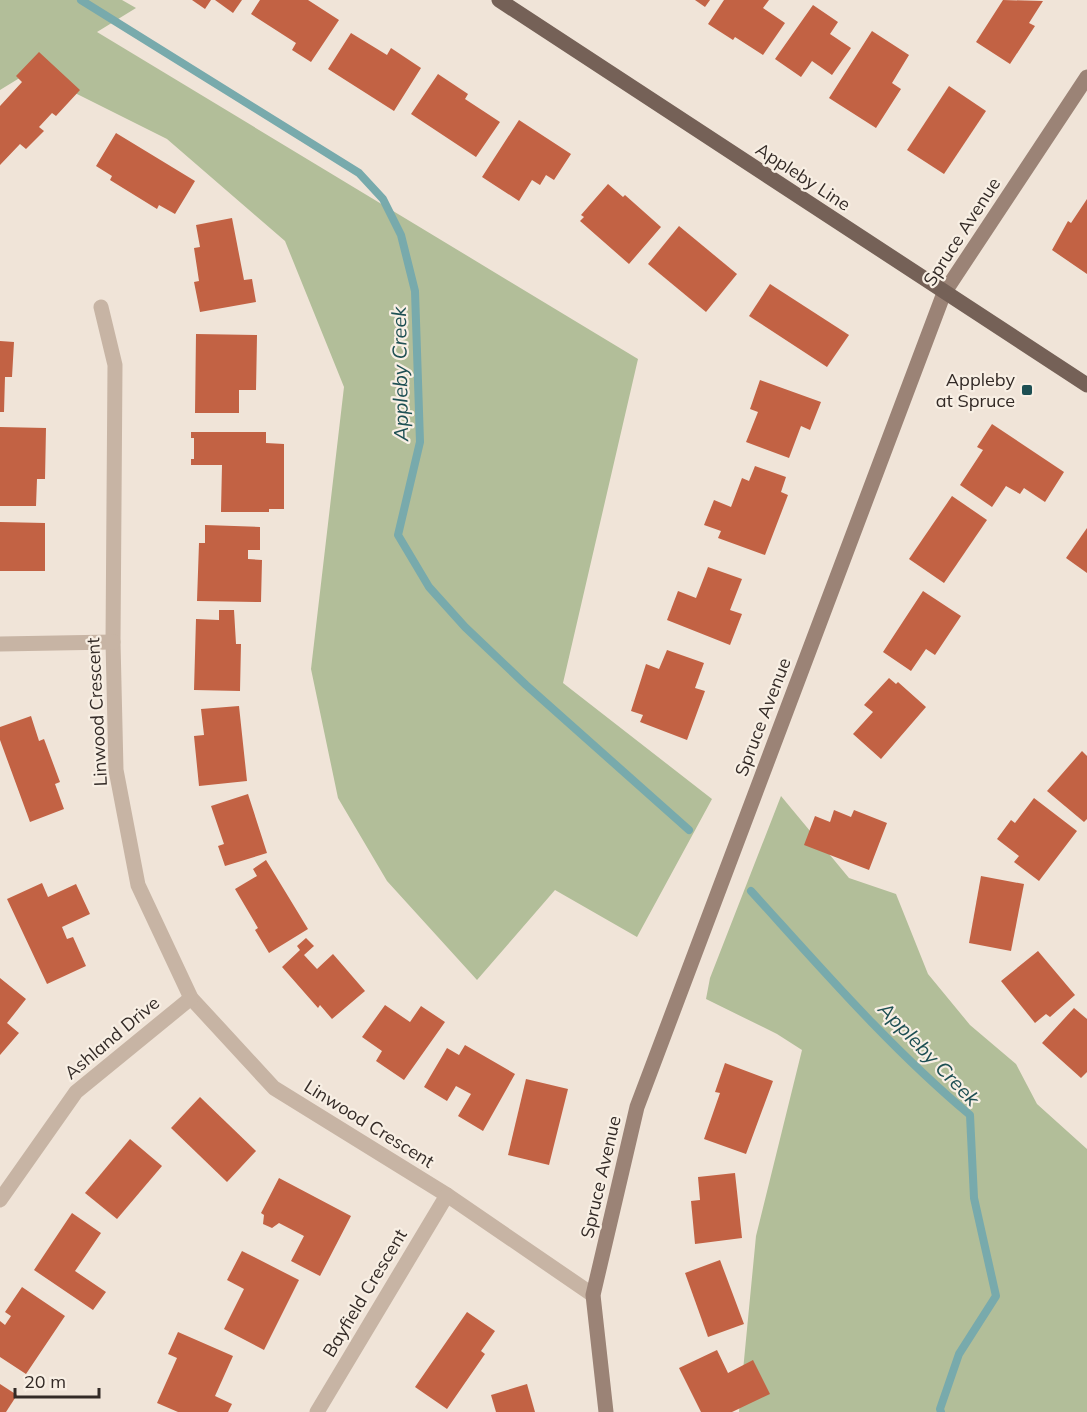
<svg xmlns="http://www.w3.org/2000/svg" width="1087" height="1412" font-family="Mulish,sans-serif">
<rect width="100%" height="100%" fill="#f0e4d8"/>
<g fill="#b2be99">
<path d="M0,0H122L136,8L97,32L638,359L563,683L712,799L637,937L555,890L477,980L387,881L338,798L311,669L344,387L285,241L167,139L31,71L0,90Z"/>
<path d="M781,796L849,878L896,894L928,974L970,1025L1016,1064L1037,1104L1087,1149V1412H739L756,1236L802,1050L777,1034L706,999L710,978Z"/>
</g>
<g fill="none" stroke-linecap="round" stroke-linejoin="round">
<g stroke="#78aaac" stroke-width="8">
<path d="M81,0L359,173L383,199L401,235L415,291L420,442L398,535L429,587L465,627L526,685L689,830"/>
<path d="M751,891C821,968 890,1048 970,1115L974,1198L996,1296L959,1354L940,1409L941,1412"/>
</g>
</g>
<g fill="#c26244">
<path d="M192,0H211L205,9Z"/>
<path d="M215,0H242L233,13Z"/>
<path d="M260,0H308L339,20L311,62L292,50L296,43L251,14Z"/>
<path d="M695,0H710L705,7Z"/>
<path d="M724,0H769L763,8L785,23L763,55L735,37L733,40L708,24Z"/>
<path d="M1003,0L1043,1L1029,23L1035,26L1010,64L976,42Z"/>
<path d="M813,5L838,22L830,34L851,48L832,75L812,61L801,77L775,59Z"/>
<path d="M872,31L909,55L892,83L901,89L876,128L829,98Z"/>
<path d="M351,33L387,55L391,48L421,68L394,111L328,69Z"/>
<path d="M39,52L80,90L56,116L52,113L39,127L44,131L26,149L20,144L0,165V106L22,82L16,76Z"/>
<path d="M438,74L468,94L465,99L500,122L476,157L411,114Z"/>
<path d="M949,86L986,111L944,174L907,150Z"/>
<path d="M519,120L571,154L554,180L546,175L540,185L532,180L519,201L482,177Z"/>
<path d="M116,133L195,181L175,214L159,205L157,209L110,180L112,176L96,166Z"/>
<path d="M608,184L623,197L625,195L661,227L629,264L580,221L584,217L581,215Z"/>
<path d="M1087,199V274L1052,250L1068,221L1071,223Z"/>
<path d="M232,218L244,280L252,279L256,302L200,312L194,282L199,281L194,248L200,247L196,225Z"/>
<path d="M679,226L737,274L706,312L648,264Z"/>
<path d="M770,284L849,335L827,367L749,316Z"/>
<path d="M196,334L257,335L256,390H239V413H195Z"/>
<path d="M0,341L14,342L12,377H5L4,412H0Z"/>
<path d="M760,380L821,402L810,430L801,426L789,458L746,442L758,412L750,409Z"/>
<path d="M992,424L1064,472L1045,502L1024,488L1020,494L1006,486L992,507L960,485L983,450L977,447Z"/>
<path d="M0,427L46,428L45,479H37L36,506H0Z"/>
<path d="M191,432H266V443L284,444V509H269V512H221L222,465H191V459H194V438H191Z"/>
<path d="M755,466L786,477L781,492L788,495L765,555L718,538L721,531L704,525L714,500L731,507L742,478L749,481Z"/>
<path d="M952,496L987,520L944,583L909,559Z"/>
<path d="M0,522L45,523V571H0Z"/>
<path d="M205,525L260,527V550H248V559L262,560L261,602L197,601L199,543H205Z"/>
<path d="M1087,528V573L1066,558Z"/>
<path d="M708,567L742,579L730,610L742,614L730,645L667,620L678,591L696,598Z"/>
<path d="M923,591L961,616L935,655L926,649L911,671L883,652Z"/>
<path d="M219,610H234L236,644H241L240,691L194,690L196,619L219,620Z"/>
<path d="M667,650L704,663L695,688L705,691L687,740L640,722L643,715L631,711L646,664L659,669Z"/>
<path d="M889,678L896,684L898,682L926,707L881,759L853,734L873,712L864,705Z"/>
<path d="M239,706L247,781L199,786L194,736L204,735L201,709Z"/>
<path d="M31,716L39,741L44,739L60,782L55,784L64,809L30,822L0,740V727Z"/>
<path d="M1082,751L1087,756V819L1084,822L1047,791Z"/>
<path d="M248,794L267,853L225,866L218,846L224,844L211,806Z"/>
<path d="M1034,798L1077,831L1039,881L1014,862L1019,856L997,839L1011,820L1015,823Z"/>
<path d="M834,810L851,817L854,810L887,823L869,870L804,845L815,816L830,822Z"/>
<path d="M266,860L308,929L269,953L255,930L258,928L235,889L257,876L253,869Z"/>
<path d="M981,876L1024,884L1011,951L969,943Z"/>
<path d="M42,883L48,897L76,884L90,914L62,927L67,939L73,937L86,966L47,984L7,899Z"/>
<path d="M306,938L314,946L304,955L317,969L333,954L365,991L332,1019L320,1005L318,1008L282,967L300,950L297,946Z"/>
<path d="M1038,951L1075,995L1050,1017L1046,1014L1035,1023L1001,981Z"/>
<path d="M0,978L26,999L7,1023L19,1033L0,1055Z"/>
<path d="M385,1005L410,1022L421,1006L445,1022L404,1080L376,1061L382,1051L362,1037Z"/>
<path d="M1074,1008L1087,1019V1072L1081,1078L1042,1043Z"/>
<path d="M465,1045L515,1074L483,1131L458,1116L471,1094L456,1086L447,1101L424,1087L447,1048L459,1055Z"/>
<path d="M725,1063L773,1081L746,1154L704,1139L720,1093L715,1092Z"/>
<path d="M526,1079L568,1089L549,1165L508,1155Z"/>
<path d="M200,1097L256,1151L227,1182L171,1128Z"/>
<path d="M130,1139L162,1166L117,1219L85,1193Z"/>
<path d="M735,1173L742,1238L695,1244L691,1201L700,1200L698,1177Z"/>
<path d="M279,1178L351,1216L320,1276L291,1261L304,1236L279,1223L272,1228L263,1224L264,1215L261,1213Z"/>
<path d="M72,1213L101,1233L75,1271L106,1292L93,1310L34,1270Z"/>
<path d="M242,1251L299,1280L264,1350L224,1329L244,1289L227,1280Z"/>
<path d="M720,1260L744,1324L708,1337L685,1273Z"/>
<path d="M22,1287L65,1316L26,1374L0,1357V1321L5,1325L11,1316L5,1312Z"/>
<path d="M467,1312L495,1331L481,1351L485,1354L447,1409L415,1387Z"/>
<path d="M178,1332L233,1356L215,1396L232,1404L228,1412H178L157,1403L177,1358L168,1354Z"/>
<path d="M717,1350L728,1373L753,1360L770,1394L732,1412H701L679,1368Z"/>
<path d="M0,1384L17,1395L6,1412H0Z"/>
<path d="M527,1384L535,1412H496L491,1395Z"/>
</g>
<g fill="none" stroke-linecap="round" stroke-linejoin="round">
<g stroke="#c7b4a4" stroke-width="15">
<path d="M101,307L115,365L113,642L116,770L138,885L191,998L274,1088L447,1195L593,1295"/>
<path d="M0,644L113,642"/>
<path d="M0,1200L76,1092L191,998"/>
<path d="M317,1412L447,1195"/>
</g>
<path stroke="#9b8376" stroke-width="15" d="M606,1412L593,1295L637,1107L944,293L1087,77"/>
<path stroke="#756157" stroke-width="15" d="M499,0L1087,385"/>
</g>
<rect fill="#1d4f53" stroke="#f8efe4" stroke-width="2" x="1021" y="384" width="12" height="12" rx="3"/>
<g text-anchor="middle" stroke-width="4.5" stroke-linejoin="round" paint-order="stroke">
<g font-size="18" fill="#332a26" stroke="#f8efe4">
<text transform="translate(803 177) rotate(33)" y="6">Appleby Line</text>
<text transform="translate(962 232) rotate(-57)" y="6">Spruce Avenue</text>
<text transform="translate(97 712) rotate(-93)" y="6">Linwood Crescent</text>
<text transform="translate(763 717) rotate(-69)" y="6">Spruce Avenue</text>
<text transform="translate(112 1038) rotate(-40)" y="6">Ashland Drive</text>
<text transform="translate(369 1124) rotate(32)" y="6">Linwood Crescent</text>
<text transform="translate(601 1177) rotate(-77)" y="6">Spruce Avenue</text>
<text transform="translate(365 1293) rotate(-59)" y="6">Bayfield Crescent</text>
</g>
<g font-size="18" fill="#332a26" stroke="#f8efe4" text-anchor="end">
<text x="1015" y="386">Appleby<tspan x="1015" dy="21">at Spruce</tspan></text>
</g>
<g font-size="20" font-style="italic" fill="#1d4f53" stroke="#f8efe4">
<text transform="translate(400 374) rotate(-91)" y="7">Appleby Creek</text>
<text transform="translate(929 1054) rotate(46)" y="7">Appleby Creek</text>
</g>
</g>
<path d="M15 1388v9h84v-9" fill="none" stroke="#332a26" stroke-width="3"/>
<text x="24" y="1388" font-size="18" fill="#332a26" stroke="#f8efe4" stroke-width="4.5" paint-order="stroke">20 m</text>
</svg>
